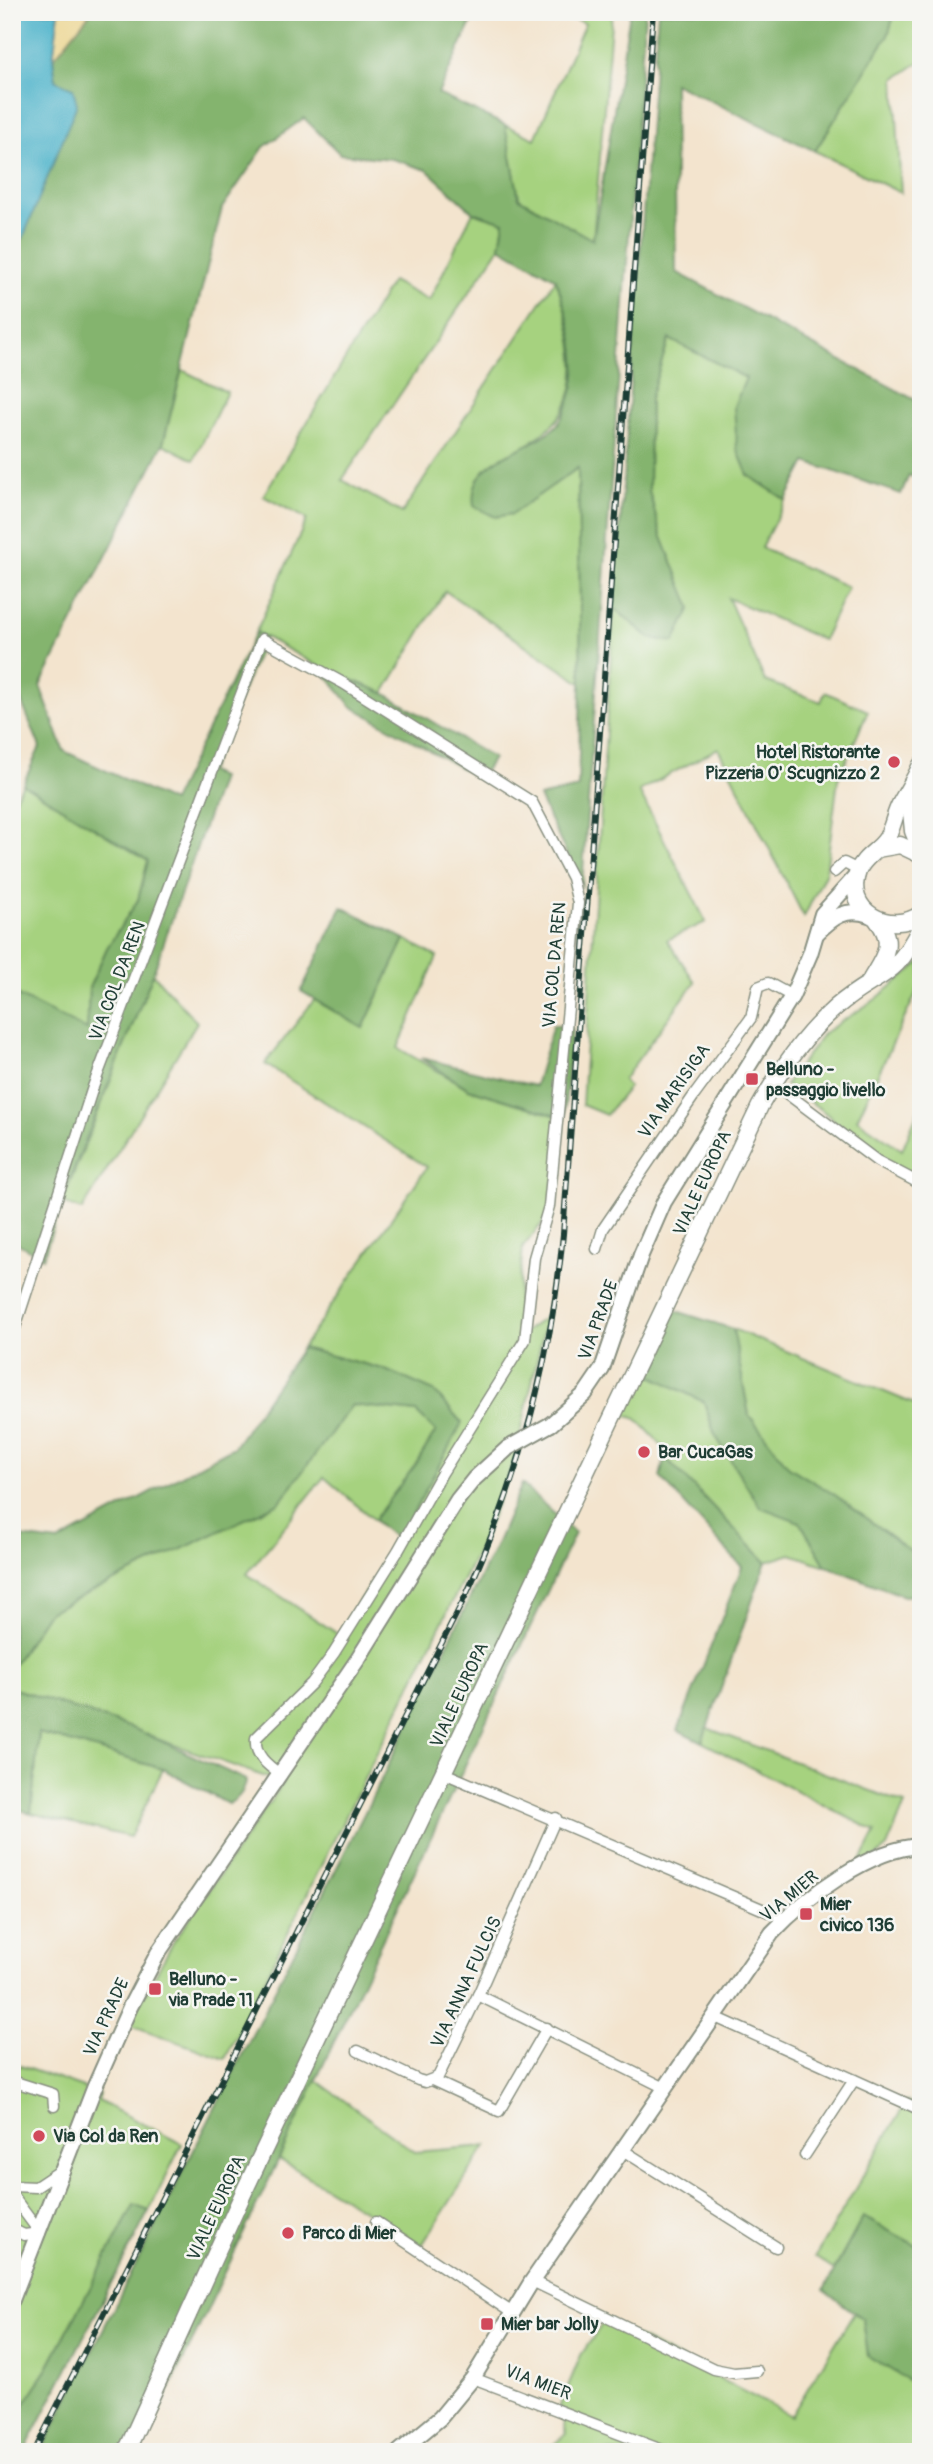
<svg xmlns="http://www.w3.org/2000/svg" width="933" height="2464" font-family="Pangolin,sans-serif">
<rect width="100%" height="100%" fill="#f6f6f2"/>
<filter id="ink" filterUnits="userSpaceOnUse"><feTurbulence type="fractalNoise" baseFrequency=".0143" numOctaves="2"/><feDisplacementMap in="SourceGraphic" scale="14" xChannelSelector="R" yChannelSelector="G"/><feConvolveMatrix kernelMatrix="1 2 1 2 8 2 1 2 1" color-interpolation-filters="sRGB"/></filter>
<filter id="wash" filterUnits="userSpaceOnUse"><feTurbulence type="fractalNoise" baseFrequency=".00686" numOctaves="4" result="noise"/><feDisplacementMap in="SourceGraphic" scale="28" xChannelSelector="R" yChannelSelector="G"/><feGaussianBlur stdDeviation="1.57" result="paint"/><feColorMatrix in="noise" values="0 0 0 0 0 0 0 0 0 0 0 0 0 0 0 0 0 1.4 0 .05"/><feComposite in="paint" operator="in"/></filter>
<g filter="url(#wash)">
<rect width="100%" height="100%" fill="#f3e4ce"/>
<g fill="#a6d27f" stroke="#62885a" stroke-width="2">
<path d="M552,12H612L593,240L519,198L505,125L535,139L585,23Z"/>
<path d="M895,12H921V61L895,79L901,193L815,151L888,35Z"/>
<path d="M473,212L504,222L500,247L342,480L402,513L556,279C573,335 595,404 533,440L512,514L578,467L581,683L445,591L384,693L320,667L256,632L307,519L263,496L392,281L429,301Z"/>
<path d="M669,338L747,378L734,406L748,475L786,500L761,548L848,587L823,640L728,598L765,681L821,702L825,692L868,711L838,779L826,872L804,917L718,748L639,791L706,922L667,940L695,982L623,1080L629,1087L606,1115L582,1105L614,608L650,638L690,608L661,535L649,491L650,398Z"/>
<path d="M182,370L227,392L194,460L163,444Z"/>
<path d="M23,784L148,861L138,900L107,948L89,988L87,1031L12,993V803Z"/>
<path d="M405,939L437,957L398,1048L469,1089L564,1118L556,1206L523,1247L518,1298L523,1333L547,1316L515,1457L481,1544L225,2059L128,2024L174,1941L283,1783L12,1688V1667L48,1612L279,1503L352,1405L417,1412L436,1431L416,1464L374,1520L324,1477L247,1574L338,1634L398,1541L462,1423L434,1391L383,1369L302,1348L427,1167L265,1064L314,1000L363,1028Z"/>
<path d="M921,962V983L857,1119L902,1150L921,1104V1179L873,1155L822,1110L785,1085L824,1033L876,999Z"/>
<path d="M153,974L197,1022L82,1210L62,1203Z"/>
<path d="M733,1329L921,1407V1559L835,1495L789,1467L749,1415Z"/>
<path d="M642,1371L704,1402L715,1435L760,1506L800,1522L826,1566L791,1554L766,1562L665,1457L667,1451L637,1419L619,1413Z"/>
<path d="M707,1728L905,1804L887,1847L853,1876L876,1832L702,1742Z"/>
<path d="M39,1733L163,1769L130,1837L31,1813Z"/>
<path d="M12,2063L100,2094L98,2101L182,2144L149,2211L134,2206L45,2373L12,2422Z"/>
<path d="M316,2080L415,2152L486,2146L422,2245L279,2159Z"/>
<path d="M907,2101L921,2107V2248L863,2217L834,2270L815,2257Z"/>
<path d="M854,2313L863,2319L868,2356L921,2388V2452H544L567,2434L559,2408L581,2355L605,2320L791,2416Z"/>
</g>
<g fill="#84b46e" stroke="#527851" stroke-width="2">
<path d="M91,12H476L438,94L505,125L519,198L593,240L630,12H645L582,886L539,797L578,788L581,683L578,468L512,514L495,517L474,506C467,457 524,454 553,429C565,419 574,391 575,375C578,344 565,308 556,279L500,247L504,222L473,212L427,170L392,159L340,154L304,118L264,147L222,208L163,444L40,686L64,751L172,802L256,632L265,637L209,772L221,778L153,974L66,1189L43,1258L12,1240V993L87,1030L89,988L107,948L138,900L148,861L23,784L40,747L18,693L12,694V245L23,238L77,104L56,81L53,59Z"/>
<path d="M658,12H895L888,35L815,151L674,83L676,272L921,403V480L909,475L901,494L806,462L786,500L748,475L737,449L734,406L746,378L669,339L650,398L649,491L661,535L691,608L674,642L650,638L614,608Z"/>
<path d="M320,667L384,693L493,758L480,779L351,706Z"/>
<path d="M342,907L405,939L363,1028L301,991Z"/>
<path d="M553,1025L572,1028L564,1118L469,1089L421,1058L535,1086Z"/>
<path d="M670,1309L733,1329L749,1415L789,1467L835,1495L921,1559V1595L904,1596L826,1566L800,1522L760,1507L715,1435L704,1402L642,1371Z"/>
<path d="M302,1348L383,1369L434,1391L462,1423L398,1541L374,1520L416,1464L436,1431L416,1412L352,1405L279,1503L48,1612L12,1667V1536L58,1542L234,1447Z"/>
<path d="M665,1457L766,1562L702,1742L678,1730L742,1567L660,1477Z"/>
<path d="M522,1484L575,1533L140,2452H41L373,1796L495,1547Z"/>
<path d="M12,1688L135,1729L246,1780C245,1791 238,1799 228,1804L163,1769L39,1733L31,1813L12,1808Z"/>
<path d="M134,2205L149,2211L24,2452H12V2422L45,2373Z"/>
<path d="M863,2217L921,2248V2388L868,2356L863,2319L824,2290Z"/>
</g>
<path fill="#eeda9e" stroke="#868c69" stroke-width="2" d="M59,12H91L53,59Z"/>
<path fill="#4bb2ca" stroke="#35787f" stroke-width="2" d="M20,12H59L53,59L56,81L73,88L77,104L23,238L12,245V98Z"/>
</g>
<g filter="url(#ink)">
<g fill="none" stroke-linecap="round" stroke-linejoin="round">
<defs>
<g id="street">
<path d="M834,872L844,863L858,870"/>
<path d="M773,1083L877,1161L921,1184"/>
<path d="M597,1249L603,1229L693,1097L751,1018L758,987L768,983L792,996"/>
<path d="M12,1337L93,1087L262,639L343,683L532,802L572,878L578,903L549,1206L534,1258L525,1340L442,1473L398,1551L334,1653L312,1683L256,1738C254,1755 267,1765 281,1775"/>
<path d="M444,1773L785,1919"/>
<path d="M478,1995L663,2087"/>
<path d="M713,2016L921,2110"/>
<path d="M358,2051L418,2080L425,2082L438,2077L478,1995L556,1818"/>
<path d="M432,2080L499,2111L547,2028"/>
<path d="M12,2081L53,2094L54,2106"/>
<path d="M621,2149L776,2247"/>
<path d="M805,2155L854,2080"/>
<path d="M12,2186L36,2187L60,2171"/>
<path d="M12,2195L40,2233L24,2235L12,2229"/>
<path d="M376,2222L511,2312"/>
<path d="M532,2281L714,2369L734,2373L757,2371"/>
<path d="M473,2378L667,2452"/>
</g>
<g id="secondary">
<path d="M817,933C833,917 846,907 869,915"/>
<path d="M551,1424L585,1394L602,1369L641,1255L664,1202L792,996L810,954L822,914L857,875"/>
<path d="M12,2300L95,2086L130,2007L158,1953L358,1659L458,1499L474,1479L508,1448"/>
<path d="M399,2452L440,2418L473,2378L532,2281L772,1933C806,1897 870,1848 921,1846"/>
</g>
<g id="primary">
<path d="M921,765C915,779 907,791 900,804C894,815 893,828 886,839C878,851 863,857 858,871C843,911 890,936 921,914"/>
<path d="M909,790L913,831L921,851"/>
<path d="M877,849L900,845L921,855"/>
<path d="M871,979C884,957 896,943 877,920"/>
<path d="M126,2452L242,2196L760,1106C781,1068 804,1035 836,1007C877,972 895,981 921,926"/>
</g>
</defs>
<use href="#street" stroke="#899081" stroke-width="13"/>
<use href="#secondary" stroke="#899081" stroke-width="18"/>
<use href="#primary" stroke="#899081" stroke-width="19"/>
<use href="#street" stroke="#fff" stroke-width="10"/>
<use href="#secondary" stroke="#fff" stroke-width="14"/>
<use href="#primary" stroke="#fff" stroke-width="16"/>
<defs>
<path id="rail" d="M34,2452L466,1595C520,1479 551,1362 563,1234L653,12"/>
</defs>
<use href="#rail" stroke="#1f3d34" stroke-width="6"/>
<use href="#rail" stroke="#f6f6f2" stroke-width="3.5" stroke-dasharray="10" stroke-linecap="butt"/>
<defs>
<path id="secondary-bridge" d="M508,1448L551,1424"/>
</defs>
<use href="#secondary-bridge" stroke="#899081" stroke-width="18" stroke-linecap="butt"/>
<use href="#secondary-bridge" stroke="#fff" stroke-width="14"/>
</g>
</g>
<g fill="#d1495b" stroke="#f6f6f2" stroke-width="2.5">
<circle cx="894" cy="762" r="7"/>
<rect x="745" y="1072" width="14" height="14" rx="3.5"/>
<circle cx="644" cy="1452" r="7"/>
<rect x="799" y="1907" width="14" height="14" rx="3.5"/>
<rect x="148" y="1982" width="14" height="14" rx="3.5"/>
<circle cx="39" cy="2136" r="7"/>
<circle cx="288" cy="2233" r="7"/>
<rect x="480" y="2317" width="14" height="14" rx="3.5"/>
</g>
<g text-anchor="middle" stroke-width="5" stroke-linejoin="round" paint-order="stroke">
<g font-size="18" font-weight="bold" fill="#1f3d34" stroke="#f6f6f2" text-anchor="start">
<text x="880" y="758" text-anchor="end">Hotel Ristorante<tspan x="880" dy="21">Pizzeria O' Scugnizzo 2</tspan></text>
<text x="766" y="1075">Belluno -<tspan x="766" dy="21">passaggio livello</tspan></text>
<text x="658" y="1458">Bar CucaGas</text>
<text x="820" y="1910">Mier<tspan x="820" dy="21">civico 136</tspan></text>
<text x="169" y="1985">Belluno -<tspan x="169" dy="21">via Prade 11</tspan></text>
<text x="53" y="2142">Via Col da Ren</text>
<text x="302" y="2239">Parco di Mier</text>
<text x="501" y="2330">Mier bar Jolly</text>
</g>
<g font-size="18" fill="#1f3d34" stroke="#f6f6f2">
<text transform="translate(554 965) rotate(-85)" y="6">VIA COL DA REN</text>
<text transform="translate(117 981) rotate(-69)" y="6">VIA COL DA REN</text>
<text transform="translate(674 1091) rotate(-55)" y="6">VIA MARISIGA</text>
<text transform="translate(702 1183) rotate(-65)" y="6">VIALE EUROPA</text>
<text transform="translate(598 1320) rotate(-70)" y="6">VIA PRADE</text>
<text transform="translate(459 1695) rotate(-65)" y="6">VIALE EUROPA</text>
<text transform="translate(789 1896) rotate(-40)" y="6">VIA MIER</text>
<text transform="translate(466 1982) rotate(-65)" y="6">VIA ANNA FULCIS</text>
<text transform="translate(106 2017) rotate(-65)" y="6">VIA PRADE</text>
<text transform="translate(216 2208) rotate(-65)" y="6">VIALE EUROPA</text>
<text transform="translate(538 2382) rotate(21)" y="6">VIA MIER</text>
</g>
</g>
<rect width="933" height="2464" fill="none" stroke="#f6f6f2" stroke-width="42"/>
</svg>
